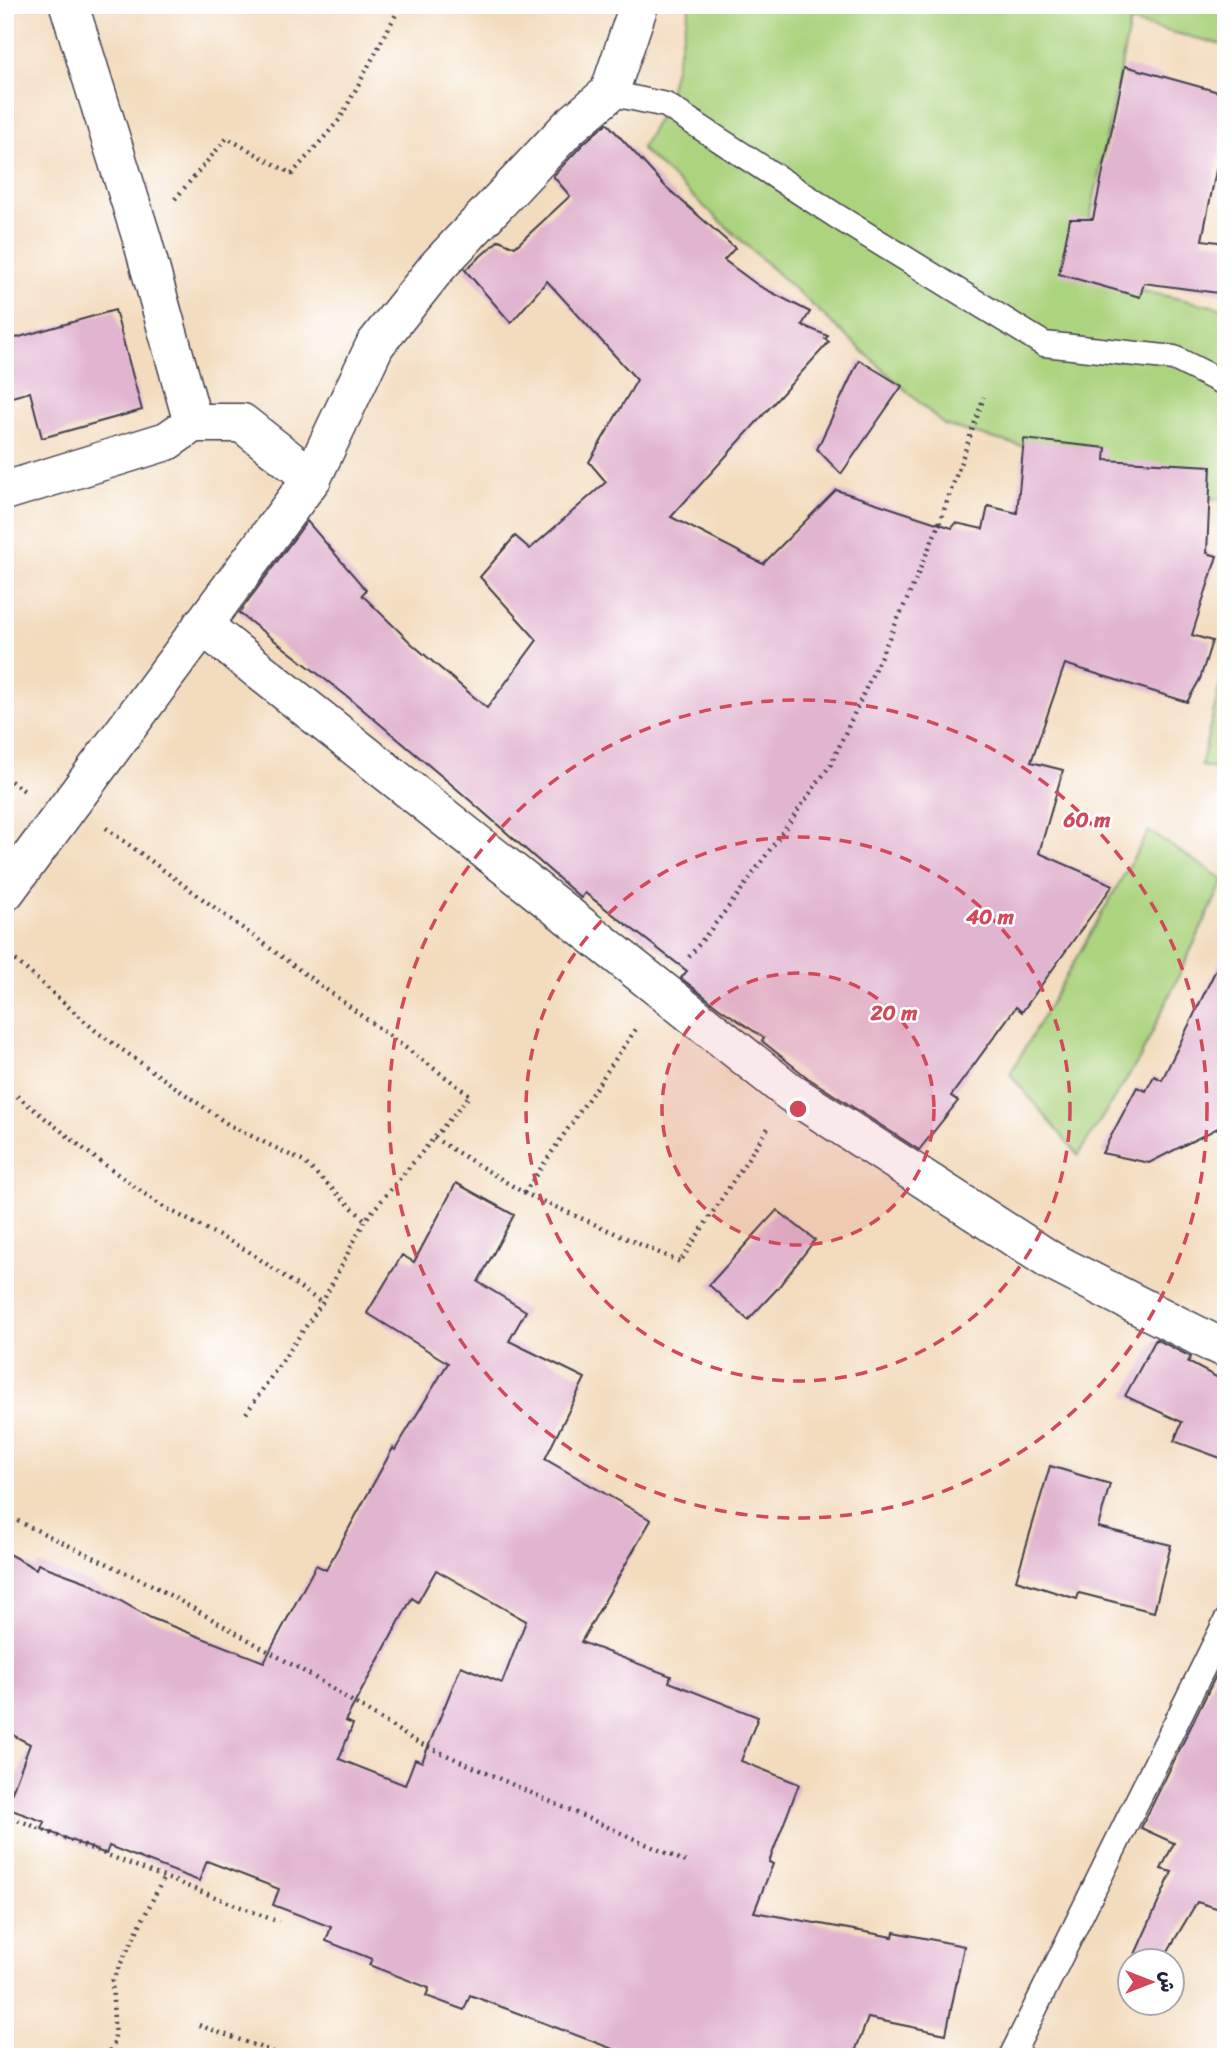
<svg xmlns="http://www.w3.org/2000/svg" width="1231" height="2062" font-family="Sriracha,'Playpen Sans Arabic',sans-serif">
<rect width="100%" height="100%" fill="#fff"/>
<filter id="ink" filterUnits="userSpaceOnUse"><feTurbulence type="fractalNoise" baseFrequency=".0143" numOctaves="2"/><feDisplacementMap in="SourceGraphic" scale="14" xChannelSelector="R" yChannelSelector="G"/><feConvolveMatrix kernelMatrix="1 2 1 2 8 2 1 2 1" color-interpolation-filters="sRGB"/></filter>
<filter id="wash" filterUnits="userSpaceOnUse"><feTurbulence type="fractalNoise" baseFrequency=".00686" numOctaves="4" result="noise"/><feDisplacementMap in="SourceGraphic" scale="28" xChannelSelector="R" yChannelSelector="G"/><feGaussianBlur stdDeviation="1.57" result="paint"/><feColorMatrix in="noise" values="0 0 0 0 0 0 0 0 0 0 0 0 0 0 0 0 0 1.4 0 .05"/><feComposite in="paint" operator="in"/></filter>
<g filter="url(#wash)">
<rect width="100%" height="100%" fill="#f3dcbe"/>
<g fill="#acd37e" stroke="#677a5c" stroke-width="2">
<path d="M690,5H1226L1224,45L1130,22L1078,277L1226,309V502L944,425L641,149L666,105Z"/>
<path d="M1226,658V771L1201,766Z"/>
<path d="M1149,831L1224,880L1140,1058L1078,1155L1010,1074Z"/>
</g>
<g id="blocks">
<g fill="#e1b4cf" fill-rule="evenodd">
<path d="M1125,66L1226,94V121L1202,240L1226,243V294L1144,283L1140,297L1059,274L1070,219H1093Z"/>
<path d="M607,123L665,186L735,248L724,260L759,286L810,312L802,325L828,336L825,339L829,342L671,517L763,564L836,490L952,528L956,523L983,529L988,506L1017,513L1024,439L1106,448L1105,460L1211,466L1207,553L1217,556L1192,635L1212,641L1200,679L1187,702L1065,664L1031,762L1063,770L1039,853L1113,885L1022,1012L1016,1007L951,1096L958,1101L919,1150L808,1078L762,1041L764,1038L718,1007L681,978L687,971L585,893L581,898L458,790L348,697L239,613L307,521L366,590L362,595L412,644L487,708L537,640L480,577L515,536L530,549L606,482L589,462L637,380L547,281L511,323L465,270L499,240L515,247L570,196L553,176L584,143Z"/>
<path d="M115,310L142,410L42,438L30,392L5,399V341Z"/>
<path d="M859,360L902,386L841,474L817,449Z"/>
<path d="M1226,949V1124L1149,1163L1102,1153L1137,1087L1146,1091L1154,1076L1162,1080Z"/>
<path d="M456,1183L514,1215L478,1282L526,1311L509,1341L585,1378L545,1459L651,1520L581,1642L671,1676L669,1682L758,1717L741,1761L799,1784L769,1862L773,1864L754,1912L893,1937L894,1932L964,1946L946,2034L868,2018L853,2057H634L470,1995L464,2010L426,1996L429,1988L369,1965L372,1959L326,1941L331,1927L273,1905L279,1889L207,1861L199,1881L109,1846L106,1854L42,1829L45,1822L6,1808L30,1744L5,1731V1552L36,1569L38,1564L87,1582L151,1618L264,1662L316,1565L326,1570L393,1448L395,1450L448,1363L367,1313L402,1255L414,1262ZM436,1570L526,1621L502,1683L461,1666L422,1762L415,1759L405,1785L339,1759L353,1724L345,1721L412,1598L418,1602Z"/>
<path d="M777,1210L815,1240L777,1289L748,1320L709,1285Z"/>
<path d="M1156,1339L1191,1357L1188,1362L1226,1382V1460L1174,1441L1182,1422L1125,1396Z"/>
<path d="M1050,1466L1110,1484L1098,1527L1171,1545L1154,1612L1079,1593L1077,1599L1016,1580Z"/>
<path d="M1226,1655V1911L1197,1902L1162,1961H1132L1172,1872L1161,1869L1174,1843L1141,1828Z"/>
</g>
</g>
</g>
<g filter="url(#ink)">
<use href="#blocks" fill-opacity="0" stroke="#413e4f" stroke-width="2"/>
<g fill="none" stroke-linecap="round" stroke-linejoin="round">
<defs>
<g id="lane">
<path d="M609,93L666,105L838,217L1044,344L1174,358L1226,384"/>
<path d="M1011,2057L1226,1621"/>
</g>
<g id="street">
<path d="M69,5L142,239L193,423"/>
<path d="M5,491L167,441L193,423H242L312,478"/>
<path d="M202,625L791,1093L1051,1261L1210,1342L1226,1348"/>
</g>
<path id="secondary" d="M5,892L312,478L375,345L437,267L569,127L609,93L639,5"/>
</defs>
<use href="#lane" stroke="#413e4f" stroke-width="27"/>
<use href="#street" stroke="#413e4f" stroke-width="41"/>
<use href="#secondary" stroke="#413e4f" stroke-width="41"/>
<g stroke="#413e4f" stroke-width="4.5" stroke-dasharray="2 5" stroke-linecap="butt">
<path d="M175,199L227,138L292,174L340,119L401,5"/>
<path d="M5,777L26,792"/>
<path d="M106,828L470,1095L365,1220L322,1303L245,1415"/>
<path d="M5,951L97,1032L229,1125L304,1162L365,1220"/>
<path d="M689,957L737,896L831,764L909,595L939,524L984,397"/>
<path d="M17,1096L94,1157L160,1205L248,1251L322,1303"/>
<path d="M434,1138L524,1193L680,1262L768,1128"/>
<path d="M524,1193L638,1026"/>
<path d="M5,1515L152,1585L312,1676L415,1741L686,1862"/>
<path d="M5,1815L279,1922"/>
<path d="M199,2025L287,2057"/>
<path d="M107,2057L115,2041L112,1981L164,1877"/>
</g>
<use href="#lane" stroke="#fff" stroke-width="24"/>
<use href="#street" stroke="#fff" stroke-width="38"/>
<use href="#secondary" stroke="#fff" stroke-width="38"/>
</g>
</g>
<circle cx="798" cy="1109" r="136" fill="#d1495b" fill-opacity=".12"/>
<g fill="none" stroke="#d1495b" stroke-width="3.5" stroke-dasharray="12 9">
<circle cx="798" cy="1109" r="136"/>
<circle cx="798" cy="1109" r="272"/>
<circle cx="798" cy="1109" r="409"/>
</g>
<circle cx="798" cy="1109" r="10" fill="#d1495b" stroke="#fff" stroke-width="3.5"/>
<g font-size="21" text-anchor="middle" font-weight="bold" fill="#d1495b" stroke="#fff" stroke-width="5" stroke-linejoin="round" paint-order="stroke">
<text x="1087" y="827">60 m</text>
<text x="990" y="924">40 m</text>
<text x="894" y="1020">20 m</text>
</g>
<rect width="1231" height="2062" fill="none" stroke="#fff" stroke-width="28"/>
<g transform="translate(1151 1982) rotate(90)"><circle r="33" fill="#ffffff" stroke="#a7a7b1" stroke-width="2"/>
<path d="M0-5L12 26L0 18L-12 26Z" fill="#d1495b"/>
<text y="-10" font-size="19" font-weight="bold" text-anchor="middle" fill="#22223b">ش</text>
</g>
</svg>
